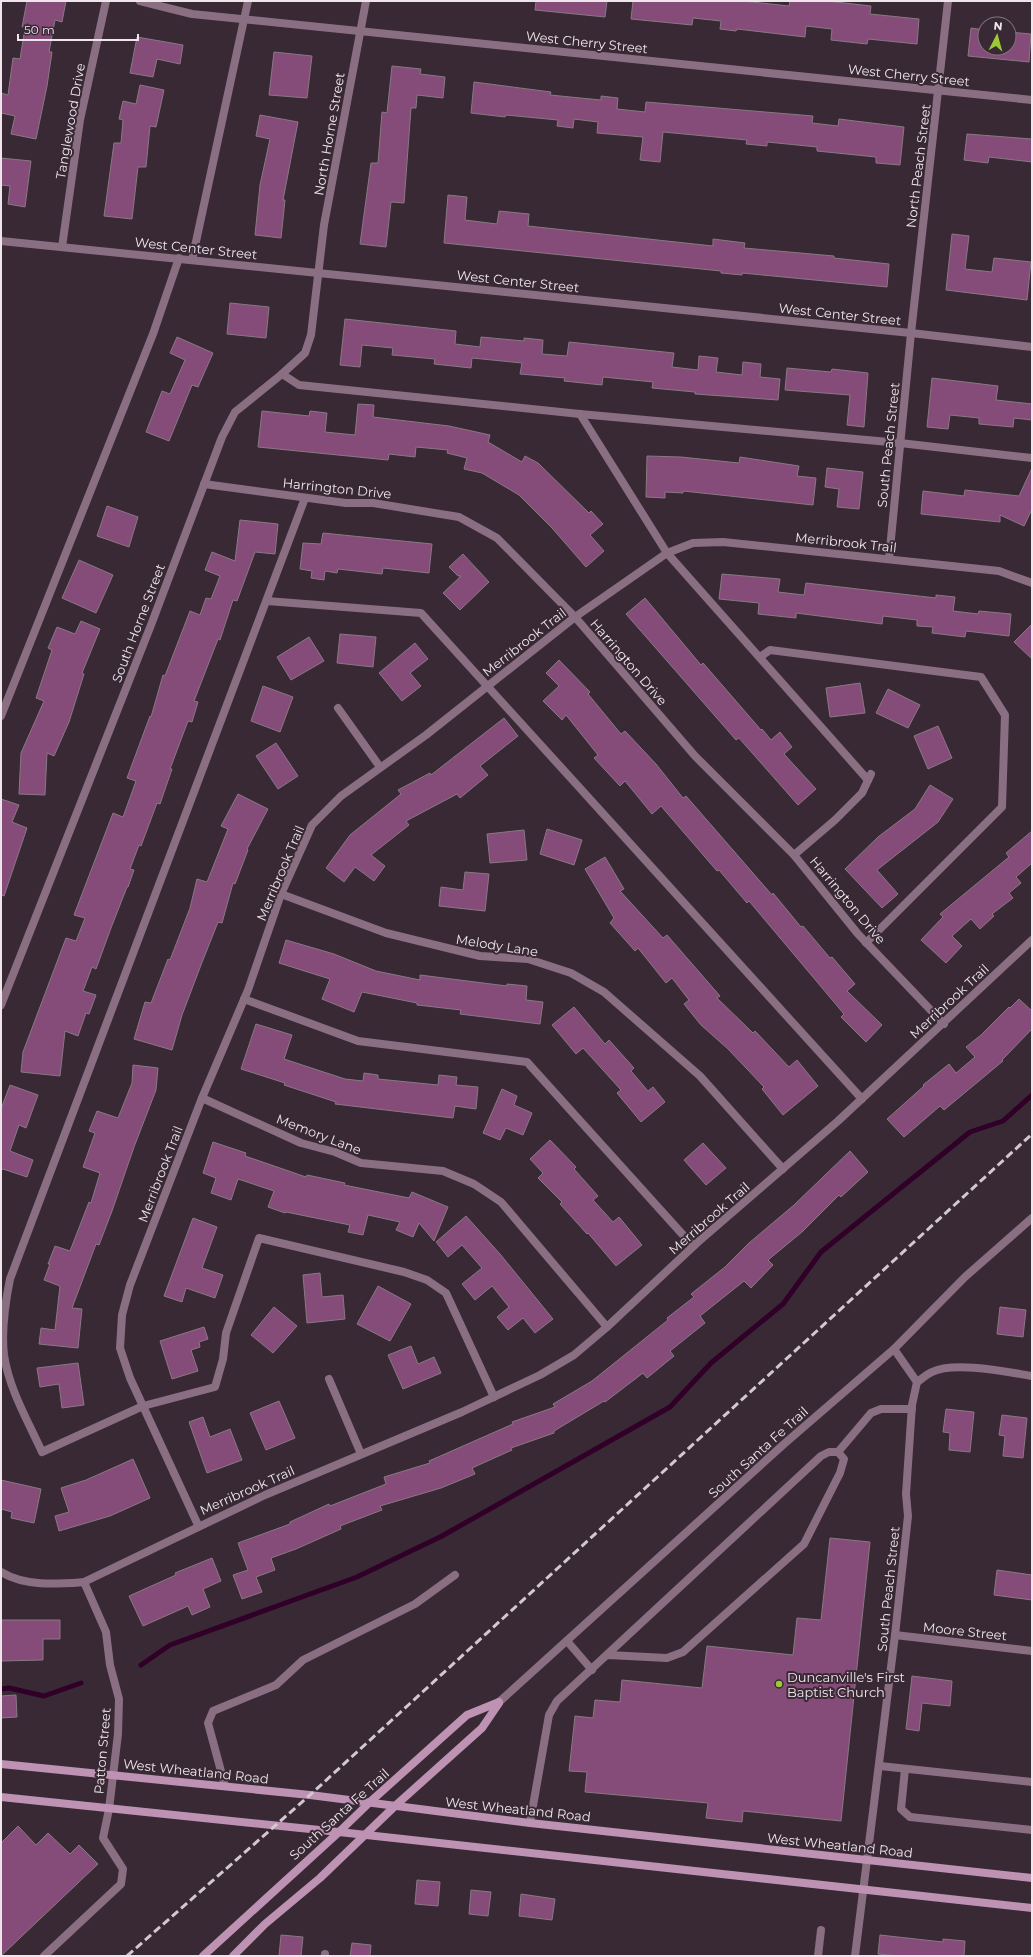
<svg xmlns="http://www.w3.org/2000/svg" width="1033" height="1957" font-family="Montserrat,sans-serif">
<rect width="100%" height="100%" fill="#382934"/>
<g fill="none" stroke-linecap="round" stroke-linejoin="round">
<g stroke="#300028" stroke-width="5">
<path d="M141,1665L170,1645L357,1577L442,1536L670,1407L711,1363L783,1304L821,1252L970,1132L1003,1121L1032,1095"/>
<path d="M1,1689L9,1688L44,1696L81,1683"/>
</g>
</g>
<g fill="#864c79" stroke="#897884">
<path d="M27,1H66L62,22L55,20L49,52H52L47,86L36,139L11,134L15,116L1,113V93L8,95L13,58L20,59L25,28L22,27Z"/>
<path d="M536,1H607L605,17L535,10Z"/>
<path d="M633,1H743L789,6L790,1H827L871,6L870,14L919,19L917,44L868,39L867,44L831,40L832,29L806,26L805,37L737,29L736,31L720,29L721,21L693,18L692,25L631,19Z"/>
<path d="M971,28L985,30V48H1009V32L1031,34L1029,62L968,56Z"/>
<path d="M137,37L183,45L180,64L157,59L153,77L130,73Z"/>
<path d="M274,52L312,56L307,98L269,95Z"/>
<path d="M392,66L421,69L420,74L445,77L443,98L417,95L416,108H411L404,203L391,202L386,247L360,244L371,163H378L382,112L387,113Z"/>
<path d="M474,82L551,92L550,95L601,100V96L618,98L617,109L645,112L646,102L813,116L812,123L838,126L839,119L904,127L900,165L876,163V157L817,151V147L767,142V146L746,144L747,140L663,132L660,162L640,160L643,137L597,133L598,122L574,119L573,128L557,126L558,120L506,115L505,117L471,113Z"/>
<path d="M140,85L164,90L156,127L150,126L146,167H138L132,219L104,216L114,143H121L123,120L119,119L123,101L136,104Z"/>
<path d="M260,115L298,122L283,200H285L281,238L255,235L260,185L270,139L256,136Z"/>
<path d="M967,134L1032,139V162L989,157L988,163L964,160Z"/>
<path d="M1,158L31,161L25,207L8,204L10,186L1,185Z"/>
<path d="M448,195L467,197L465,220L497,224L499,211L529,214L528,226L713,246V239L745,243L744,248L834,256V258L889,264L887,287L742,273V275L721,273V271L444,243Z"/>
<path d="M952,234L969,236L965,269L992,272L994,258L1031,262L1027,300L946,290Z"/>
<path d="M230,303L269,307L266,338L227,334Z"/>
<path d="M345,319L456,331L455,344L480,347L481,337L524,341V338L543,340L542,354L567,356L569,342L674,353L672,367L698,370L699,356L718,358L716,372L742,375L743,362L761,364L760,377L780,379L778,400L695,394V392L652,388L653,382L603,377L602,385L564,381L565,378L520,374L522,363L472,358L471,368L434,364L435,359L392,355L393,348L362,345L360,367L340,365Z"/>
<path d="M177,337L213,353L198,387L192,385L169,441L146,432L162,391L170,394L185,360L170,353Z"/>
<path d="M787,368L831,372L832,369L868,373L864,427L847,425L850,395L785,390Z"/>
<path d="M932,378L998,386L996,400L1032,404V420L1014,418L1013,427L979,424V418L950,415L948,429L927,427Z"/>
<path d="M358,404L374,405L373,417L449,426L490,435L488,442L522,462L525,456L538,463L589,513L591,511L603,524L590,535L604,551L586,567L552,528L519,495L482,473L464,469L467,458L447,453L448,450L416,447L415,457L389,454L388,460L258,447L262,411L309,416L310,411L327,413L325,432L355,435Z"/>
<path d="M647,456L681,457L739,463L740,457L799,466L797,476L816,478L813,505L683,491V493L665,492V498L646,497Z"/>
<path d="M827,468L863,472L859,509L837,507L839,489L825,487Z"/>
<path d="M1032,468V509L1024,526L1000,515V522L921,514L923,491L964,496L965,490L1019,496Z"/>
<path d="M107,506L138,517L129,547L97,536Z"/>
<path d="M240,520L278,524L275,554L255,552L237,601L233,600L220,640L218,639L194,701L198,702L192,722L188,721L170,769H172L160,804L157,803L141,846L139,845L130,869L134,870L128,887H127L111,928L96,969L92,967L83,991L96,995L89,1014L86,1013L78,1036L65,1031L60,1076L21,1072L23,1052L66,938L76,941L85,918L74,915L113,813L123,817L136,781L127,778L150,716L151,717L163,675L165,676L190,611L200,615L206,598L211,599L220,576L205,570L212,552L235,561Z"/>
<path d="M323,533L432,544L429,573L383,568L382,574L338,569L337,573L325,571L324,580L311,578L312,571L300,569L303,543L321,544Z"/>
<path d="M463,554L489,582L460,610L443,593L461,576H458L449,567Z"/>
<path d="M79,560L113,575L96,613L62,598Z"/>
<path d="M722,574L780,579L778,592L804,595L806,583L936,598V595L955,597L953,611L978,614L979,611L1011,614L1009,636L966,631L965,637L932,633L933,627L917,626V620L883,616L882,624L796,613V618L758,614L759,603L719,599Z"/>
<path d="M645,598L701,665L703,663L761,730L762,729L771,740L780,732L792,747L784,754L816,789L798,805L739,738L736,740L626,614Z"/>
<path d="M81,621L100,629L82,673L84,674L69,722L54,756L47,753L45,795L19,794L21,753L44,701L36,698L52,650L48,648L57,627L75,634Z"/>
<path d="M1032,624V659L1014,642Z"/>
<path d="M340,634L376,637L373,667L337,663Z"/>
<path d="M309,637L324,661L291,680L277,657Z"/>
<path d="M415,643L428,659L410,673L421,686L402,701L379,673Z"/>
<path d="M559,660L590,692L588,694L621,734L625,731L656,764L683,798L686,796L772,895L773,893L801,927L803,926L830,958L832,957L855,984L847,991L882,1025L866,1042L841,1017L844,1014L749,901L747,903L719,870L717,871L661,806L652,814L625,781L620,786L594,758L598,755L566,715L562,720L543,701L559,686L546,673Z"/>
<path d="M860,683L865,713L830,717L826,688Z"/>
<path d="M263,686L293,697L280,732L251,721Z"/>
<path d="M888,689L920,705L908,728L876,713Z"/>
<path d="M504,718L518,736L480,766L488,775L460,798L457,794L406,821L409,825L371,855L385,866L374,881L355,867L344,882L326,868L350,835L401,794L398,790L430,773L431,775Z"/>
<path d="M938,726L952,758L928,769L914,736Z"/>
<path d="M276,743L298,776L278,789L256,756Z"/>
<path d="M930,785L953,799L938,822L877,870L898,894L882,908L845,869L878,837L915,809Z"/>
<path d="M238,794L268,809L247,849L248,850L235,884L233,883L222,923L218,922L201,965L182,1015L172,1050L134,1039L145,1002L151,1003L168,959L170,960L190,908L197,879L207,882L228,829L221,826Z"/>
<path d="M1,799L19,805L12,822L27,828L4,896L1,895Z"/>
<path d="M547,829L582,840L574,865L540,854Z"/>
<path d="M524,830L527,860L490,863L487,834Z"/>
<path d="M1032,831V863L1016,877L1021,883L1009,893L1013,898L992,914L994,916L980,929L971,919L952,936L962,946L946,963L921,940L943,917L940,914L1009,857L1006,853Z"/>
<path d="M605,857L624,889L620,891L663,938L667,935L720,996L717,998L753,1033L755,1031L789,1067L797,1060L818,1086L783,1115L762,1089L764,1087L728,1049L701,1025L684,1004L689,1000L672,978L666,983L638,948L635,951L610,923L614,918L585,869Z"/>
<path d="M465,872L489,874L485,911L439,906L441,887L463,890Z"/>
<path d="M286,940L334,954L376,971L420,980V975L507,986V984L527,986L526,1000L543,1002L540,1024L460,1014L461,1010L417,1005V1003L362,992L354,1012L322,999L330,979L279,963Z"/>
<path d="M1019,999L1032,1011V1029L1002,1060L1003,1061L944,1110L940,1106L904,1137L887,1119L924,1086L923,1085L949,1064L956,1073L975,1057L966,1047L981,1035L1009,1007L1010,1008Z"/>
<path d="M574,1007L605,1044L609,1040L634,1068L631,1071L648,1091L653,1087L665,1102L641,1122L617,1093L621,1090L583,1048L576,1054L552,1025Z"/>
<path d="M256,1024L292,1035L284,1059L345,1079L363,1081L364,1073L378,1075V1079L438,1085L439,1075L457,1077L456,1085L478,1087L476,1109L455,1106L453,1118L335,1104L336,1102L284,1085L285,1083L241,1069Z"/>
<path d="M133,1065L158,1068L156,1090L134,1147L112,1211L99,1245L96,1244L72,1308L82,1309L78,1348L39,1344L41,1328L55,1330L60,1286L44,1280L50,1264H48L55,1246L70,1251L89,1202L91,1203L100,1173L83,1167L95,1133L89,1131L97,1111L118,1118L132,1083Z"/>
<path d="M10,1085L38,1095L26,1128L19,1125L10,1151L33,1160L27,1177L3,1169L1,1171V1109Z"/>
<path d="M502,1089L517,1096L514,1105L532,1113L523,1135L506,1128L500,1140L483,1133Z"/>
<path d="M550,1140L576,1167L574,1169L598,1196L593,1200L613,1222L619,1217L642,1245L616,1266L588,1233L587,1234L560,1204L562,1202L538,1178L543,1173L530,1159Z"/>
<path d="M213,1142L246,1153L245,1156L306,1177L307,1175L345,1183L344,1185L409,1198L412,1192L448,1207L434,1241L419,1223L413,1237L396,1230L400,1222L368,1215L363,1235L348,1232L350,1225L286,1212L285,1213L268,1207L274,1191L238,1179L231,1200L211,1193L216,1178L203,1173Z"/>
<path d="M703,1143L726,1168L706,1185L684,1160Z"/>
<path d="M850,1151L868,1172L841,1197L839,1195L802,1232L768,1260L773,1265L751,1288L744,1281L700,1316L705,1323L670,1351L674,1356L647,1378L643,1373L605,1402L604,1401L554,1431V1433L511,1448L512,1450L472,1468L475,1474L441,1488L380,1506L382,1510L340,1526L341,1529L296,1549L271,1558L275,1570L256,1577L262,1592L242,1599L233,1575L248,1570L238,1543L290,1524V1522L329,1504L330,1506L386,1484L384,1477L430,1463L429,1461L513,1424L512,1422L555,1407L553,1404L592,1381L668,1320L667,1318L694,1297L691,1294L725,1267L749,1243L794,1205Z"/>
<path d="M466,1216L500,1254L553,1319L535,1333L523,1318L508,1330L497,1317L509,1307L492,1286L475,1300L462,1284L482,1268L462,1245L448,1257L436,1242Z"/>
<path d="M193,1218L217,1227L202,1268L223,1275L215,1298L186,1288L182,1302L164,1296Z"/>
<path d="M320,1273L322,1297L343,1295L345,1319L307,1323L303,1275Z"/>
<path d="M378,1286L411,1304L390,1341L357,1324Z"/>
<path d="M274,1307L297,1326L273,1353L251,1335Z"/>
<path d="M1000,1307L1026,1310L1023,1337L997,1334Z"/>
<path d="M204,1327L208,1339L199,1342L200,1347L191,1350L198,1371L172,1379L160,1341Z"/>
<path d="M411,1346L418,1364L434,1357L441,1373L403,1389L388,1355Z"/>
<path d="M78,1363L84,1405L62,1408L59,1384L40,1387L37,1368Z"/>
<path d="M279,1401L295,1438L266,1450L250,1413Z"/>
<path d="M946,1409L974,1412L970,1452L949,1450L950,1433L943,1432Z"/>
<path d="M1002,1415L1027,1418L1023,1458L1003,1456L1005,1436L999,1435Z"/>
<path d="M203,1417L210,1437L230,1429L242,1460L207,1473L189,1422Z"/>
<path d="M133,1459L150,1498L110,1516L59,1531L55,1516L69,1512L61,1488L86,1480Z"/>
<path d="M1,1480L41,1489L34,1523L11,1518L12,1512L1,1509Z"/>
<path d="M830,1538L870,1542L841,1821L743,1811L742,1822L706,1818L708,1803L585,1792L587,1772L569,1771L575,1716L593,1718L595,1700L620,1702L622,1680L702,1688L707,1646L793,1655L797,1618L821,1620Z"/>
<path d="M212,1558L221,1581L203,1589L210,1607L192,1615L188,1606L143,1626L129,1596L176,1575L175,1573Z"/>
<path d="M997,1570L1032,1575V1600L994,1595Z"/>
<path d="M1,1620H60V1639H43V1660L1,1661Z"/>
<path d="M912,1676L952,1681L950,1706L922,1703L919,1731L906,1729Z"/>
<path d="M16,1695L17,1717L1,1718V1696Z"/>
<path d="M18,1826L36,1845L48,1833L70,1854L79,1845L98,1864L1,1956V1843Z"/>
<path d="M417,1880L440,1882L438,1906L415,1904Z"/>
<path d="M471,1890L491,1892L488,1916L469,1914Z"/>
<path d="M521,1894L555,1899L552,1920L519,1916Z"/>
<path d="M281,1935L303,1937L301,1956H279Z"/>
<path d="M880,1935L943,1942V1939L965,1941L964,1956H898L878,1954Z"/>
<path d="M352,1943L371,1945L370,1956H350Z"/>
</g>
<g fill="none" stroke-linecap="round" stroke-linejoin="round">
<g stroke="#8a6f83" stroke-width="8">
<path d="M192,260L248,1"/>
<path d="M282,374L299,385L580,414L900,443L1032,458"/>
<path d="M580,414L667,553L868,780"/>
<path d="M305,498L10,1279C5,1304 1,1330 4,1355C9,1389 28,1421 42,1452L143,1406L215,1387L223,1359L226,1333L259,1238L404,1272L427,1280L446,1293L494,1397"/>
<path d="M267,601L421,613L862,1099"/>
<path d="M760,657L770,650L981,677L1005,715L1002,807L866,943"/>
<path d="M338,708L380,767"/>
<path d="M1,716L153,334L179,258"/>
<path d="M244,999L358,1041L527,1062L693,1246"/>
<path d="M838,1452L871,1413L881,1409H912"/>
<path d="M567,1641L592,1670"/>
<path d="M880,1766L1032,1782"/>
<path d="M905,1769L901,1809L910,1817L1032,1830"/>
<path d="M225,1786L208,1723L213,1711L276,1685L303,1660L415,1604L455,1575"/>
<path d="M530,1823L549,1715L557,1701L821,1456L829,1452H838L844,1459L840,1473L804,1544L683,1652L667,1658L608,1655"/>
<path d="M44,1956L121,1884L123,1869L103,1838L109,1809"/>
<path d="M325,1956V1954"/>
<path d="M818,1956L821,1930"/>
</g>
<g stroke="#8a6f83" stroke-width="8">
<path d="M140,1L192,14L1032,100"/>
<path d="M62,247L80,120L106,1"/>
<path d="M204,484L346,503H373L459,517L497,538L575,617L695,756L794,855L858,934L944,1024"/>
<path d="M889,559L911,333L948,1"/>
<path d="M794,855L835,820L862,793L871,774"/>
<path d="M281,894L386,933L480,956L528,959L571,973L604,992L700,1076L783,1169"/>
<path d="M1,1005L151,625L222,437L235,412L282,374L305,353L311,335L324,225L366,1"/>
<path d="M202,1098L301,1143L335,1152L361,1163L443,1171L474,1184L501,1202L607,1327"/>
<path d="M329,1379L361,1454"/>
<path d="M917,1382C922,1379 927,1374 932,1372C954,1361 1007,1372 1032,1376"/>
<path d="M198,1525L130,1378L120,1348L122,1315L130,1285L202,1098L248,990L281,894L312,825L341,796L426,735L575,617L667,553L693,543L723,542L999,571L1032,583"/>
<path d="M1,1572C25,1587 58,1584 84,1582L265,1495L462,1412L540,1375L574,1355L607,1327L698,1242L838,1121L1032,940"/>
<path d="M84,1582L106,1632L110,1665L119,1699L118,1734L109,1809"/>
<path d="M895,1635L1032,1651"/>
<path d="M855,1956L895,1635L908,1516L906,1494L912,1405L917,1382L894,1349"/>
</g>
<g stroke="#8a6f83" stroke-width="8">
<path d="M1,241L911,333L1032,347"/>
<path d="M499,1702L784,1444L894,1349L965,1277L1032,1218"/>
</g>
<g stroke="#be92b3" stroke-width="8">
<path d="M1,1764L310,1795L530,1823L1032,1878"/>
<path d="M1,1797L339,1832L1032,1908"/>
<path d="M203,1956L339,1832L370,1802L467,1715L499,1702"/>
<path d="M233,1956L265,1924L320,1878L395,1806L482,1728L499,1703"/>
</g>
<path stroke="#d2c8cf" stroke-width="3" stroke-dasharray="8 4" stroke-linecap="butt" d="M127,1956L310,1795L1032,1134"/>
</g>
<circle fill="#9cca32" stroke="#382934" stroke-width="1.5" cx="779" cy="1684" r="4"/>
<g text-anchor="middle" stroke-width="4" stroke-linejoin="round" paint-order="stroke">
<g font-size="13" fill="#efe6ec" stroke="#382934">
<text transform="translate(587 42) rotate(6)" y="5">West Cherry Street</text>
<text transform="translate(909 75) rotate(6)" y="5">West Cherry Street</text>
<text transform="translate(70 121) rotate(-80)" y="5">Tanglewood Drive</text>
<text transform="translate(329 134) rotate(-80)" y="5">North Horne Street</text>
<text transform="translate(918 166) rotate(-83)" y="5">North Peach Street</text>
<text transform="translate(196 248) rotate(6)" y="5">West Center Street</text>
<text transform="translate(518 281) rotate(6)" y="5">West Center Street</text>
<text transform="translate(840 314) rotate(6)" y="5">West Center Street</text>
<text transform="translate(888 445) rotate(-84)" y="5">South Peach Street</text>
<text transform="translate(337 488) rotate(6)" y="5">Harrington Drive</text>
<text transform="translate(846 542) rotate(6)" y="5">Merribrook Trail</text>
<text transform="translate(138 623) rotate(-69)" y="5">South Horne Street</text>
<text transform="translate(524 642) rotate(-38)" y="5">Merribrook Trail</text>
<text transform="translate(629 662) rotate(49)" y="5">Harrington Drive</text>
<text transform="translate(280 873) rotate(-67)" y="5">Merribrook Trail</text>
<text transform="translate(848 900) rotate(50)" y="5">Harrington Drive</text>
<text transform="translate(497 945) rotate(9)" y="5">Melody Lane</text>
<text transform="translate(949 1001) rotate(-43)" y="5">Merribrook Trail</text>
<text transform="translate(319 1134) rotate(21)" y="5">Memory Lane</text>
<text transform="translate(160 1174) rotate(-69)" y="5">Merribrook Trail</text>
<text transform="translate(709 1218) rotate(-41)" y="5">Merribrook Trail</text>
<text transform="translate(758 1452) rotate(-42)" y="5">South Santa Fe Trail</text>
<text transform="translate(247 1490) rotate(-24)" y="5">Merribrook Trail</text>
<text transform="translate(888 1589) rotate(-84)" y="5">South Peach Street</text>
<text transform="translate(965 1631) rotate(6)" y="5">Moore Street</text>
<text transform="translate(102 1751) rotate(-85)" y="5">Patton Street</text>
<text transform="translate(196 1771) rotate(6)" y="5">West Wheatland Road</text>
<text transform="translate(518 1809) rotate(6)" y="5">West Wheatland Road</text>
<text transform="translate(339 1814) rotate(-42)" y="5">South Santa Fe Trail</text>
<text transform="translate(840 1845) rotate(6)" y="5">West Wheatland Road</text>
</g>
<g font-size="13" fill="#efe6ec" stroke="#382934" text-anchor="start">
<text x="787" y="1682">Duncanville's First<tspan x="787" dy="15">Baptist Church</tspan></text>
</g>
</g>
<rect width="1033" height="1957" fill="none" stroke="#efe6ec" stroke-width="4"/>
<g transform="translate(997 36) rotate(6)"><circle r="19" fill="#382934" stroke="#81757e"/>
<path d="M0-3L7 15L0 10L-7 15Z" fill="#9cca32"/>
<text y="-6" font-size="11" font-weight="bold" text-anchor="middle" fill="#efe6ec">N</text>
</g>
<path d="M18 34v6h120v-6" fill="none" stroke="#efe6ec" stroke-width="2"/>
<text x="24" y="34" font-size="12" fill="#efe6ec" stroke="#382934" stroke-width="3" paint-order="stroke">50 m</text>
</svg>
